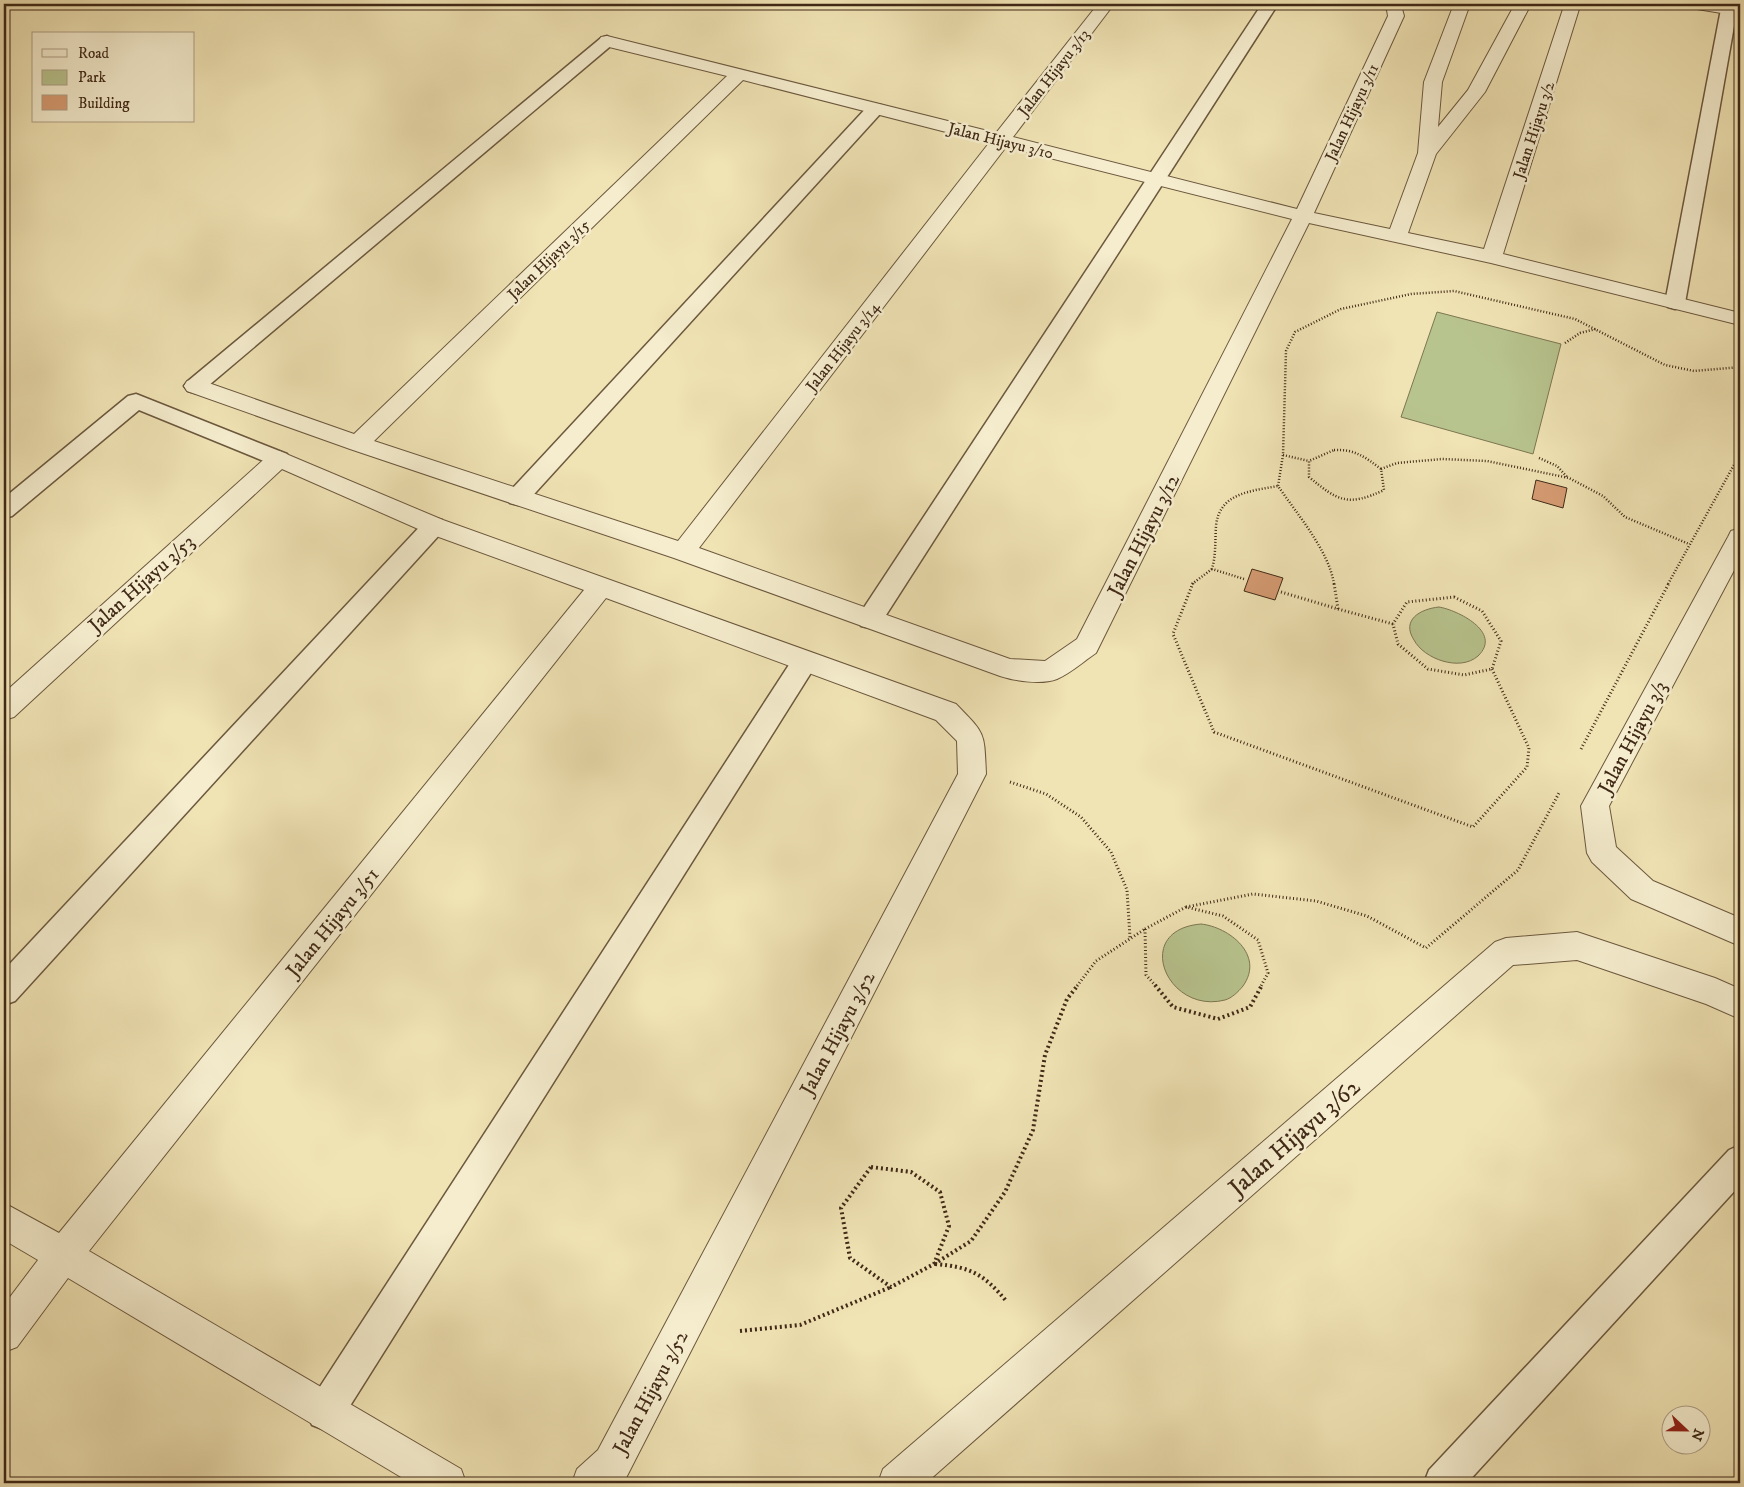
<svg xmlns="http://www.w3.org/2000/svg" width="1744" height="1487" font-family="'IM FELL DW Pica',serif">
<rect width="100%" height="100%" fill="#f0e3b4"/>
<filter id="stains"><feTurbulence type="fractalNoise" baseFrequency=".004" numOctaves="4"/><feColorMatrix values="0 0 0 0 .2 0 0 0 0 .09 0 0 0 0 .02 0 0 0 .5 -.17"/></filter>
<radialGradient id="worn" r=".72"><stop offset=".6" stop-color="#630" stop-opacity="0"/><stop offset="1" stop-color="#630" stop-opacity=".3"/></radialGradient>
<g fill="#b8c48e" stroke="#7c7652">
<path d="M1437,312L1561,344L1533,454L1401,417Z"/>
<path d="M1439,607C1457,610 1503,632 1478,656C1460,672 1424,659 1414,640C1401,620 1420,609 1439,607Z"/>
<path d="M1201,924C1229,927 1265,955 1243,986C1238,992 1232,998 1225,1000C1167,1015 1131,930 1201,924Z"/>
</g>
<g fill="#d69b72" stroke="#402917">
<path d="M1536,480L1567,488L1563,508L1532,499Z"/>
<path d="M1252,569L1283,578L1275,600L1244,591Z"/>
</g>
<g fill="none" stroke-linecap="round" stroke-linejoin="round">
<defs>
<g id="service">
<path d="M1262,4H1278L879,626L870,628L861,626L858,619L861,612Z"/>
<path d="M1729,4L1737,9L1685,303L1682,307L1675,309L1668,307L1665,303L1721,9Z"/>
<path d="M607,36L615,41L613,44L202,391L195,393L188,391L184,386L188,381L601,38Z"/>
<path d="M875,104L881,105L884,109L881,113L526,503L518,505L510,503L507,497L510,491L869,105Z"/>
<path d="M136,394L287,454L290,459L287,464L279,467L271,464L139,410L12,516L4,518V498L128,396Z"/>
<path d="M434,518L442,520L446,526L442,532L15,1001L4,1005V970L426,520Z"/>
<path d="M805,651L814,654L818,661L814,668L338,1425L325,1430L312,1425L307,1412L312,1399L796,654Z"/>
<path d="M1740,1145V1185L1467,1483H1424L1429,1470L1729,1150Z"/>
</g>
<g id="minor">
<path d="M1098,4H1114L1013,137L1297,209L1388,16L1387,10L1380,4L1401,5L1404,16L1314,213L1390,229L1418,153L1424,82L1454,4H1470L1442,82L1438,127L1468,90L1515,4H1531L1485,92L1436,154L1408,233L1484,249L1564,6L1565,4H1584L1579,9L1503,254L1740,313V325L1491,263L1309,223L1096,653C1084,661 1071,673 1057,679C1042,685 1015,681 1000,676L674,558L350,449L187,391L184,386L187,381L195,379L203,381L354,434L727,76L601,45L599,41L601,37L607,36L996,133ZM743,80L989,143L678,541L374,441ZM1006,147L1292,219L1077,639L1045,661L1010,659L699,548Z"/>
<path d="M1689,4H1725L1740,6V16L1697,9Z"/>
<path d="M279,451L443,520L956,704C986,735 984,731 986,774L626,1478L619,1483H572L577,1469L598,1450L958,774L957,741L936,720L606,598L89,1251L461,1469L466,1483H411L68,1278L17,1347L4,1352V1305L38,1260L4,1240V1203L59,1233L584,590L425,532L282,469L14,717L4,720V693L271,453Z"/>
<path d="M1740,528V559L1609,806L1616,847L1653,881L1740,918V946L1631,899L1592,862L1587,853L1581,806L1728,537L1731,531Z"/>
<path d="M1577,932L1715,978L1740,989V1019L1706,1004L1577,960L1513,965L926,1483H878L883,1469L1495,942L1506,938Z"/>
</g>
</defs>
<use href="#service" stroke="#6c583e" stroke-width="3"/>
<use href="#minor" stroke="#6c583e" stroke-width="2"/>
<g stroke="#402917" stroke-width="2.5" stroke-dasharray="1 2" stroke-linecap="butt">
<path d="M1565,343L1580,333L1596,329"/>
<path d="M1334,450C1355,449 1365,457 1381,469L1384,490C1348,507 1338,501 1309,477V461Z"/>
<path d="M1283,455L1309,461"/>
<path d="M1539,458L1557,466L1568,478"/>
<path d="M1381,469L1397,463L1442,459L1487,461L1569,478L1603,496L1625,517L1689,544"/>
<path d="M1244,579L1212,569C1216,555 1215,541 1216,526C1219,493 1251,491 1278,486"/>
<path d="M1192,584L1212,569"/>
<path d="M1334,584C1329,551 1297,514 1278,486L1283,455L1286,351L1295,332L1341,309L1411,294L1454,291L1575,319L1665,365L1694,371L1740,367"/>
<path d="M1668,584L1740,454"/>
</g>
<g stroke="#402917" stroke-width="3" stroke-dasharray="1 2.5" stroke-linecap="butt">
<path d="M1193,583L1173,634L1214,732L1473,827L1527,767L1529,748L1492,669"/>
<path d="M1281,592L1338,609L1334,583"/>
<path d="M1454,597L1482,611L1501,641L1492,669L1464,675L1428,669L1398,644L1393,624L1407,602Z"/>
<path d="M1338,609L1393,624"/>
<path d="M1581,749L1669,583"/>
<path d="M1010,782L1046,794L1081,817L1111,852L1127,890L1130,938"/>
<path d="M1186,907L1253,894L1316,901L1367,916L1426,948L1518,870L1559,793"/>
<path d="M1145,929L1146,975L1156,986"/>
<path d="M1145,929L1186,907L1223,916L1258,940L1268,973L1261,986"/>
<path d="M1077,986L1096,961L1145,929"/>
</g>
<g stroke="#402917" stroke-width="4" stroke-dasharray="2 3" stroke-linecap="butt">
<path d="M1155,985L1173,1007L1218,1019L1250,1007L1262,985"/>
<path d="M871,1167L911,1172L940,1192L949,1226L934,1264L891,1287L850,1258L841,1208Z"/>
<path d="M934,1264L971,1241L1005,1192L1033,1130L1045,1055L1067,999L1078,985"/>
<path d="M935,1264C971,1267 984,1274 1007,1302"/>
<path d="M740,1331L800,1325L891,1287"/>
</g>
<use href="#service" fill="#f5edce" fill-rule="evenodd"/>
<use href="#minor" fill="#f5edce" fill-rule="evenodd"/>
</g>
<g text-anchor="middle" stroke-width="5" stroke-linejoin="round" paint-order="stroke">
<g font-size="16" fill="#402917" stroke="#f5edce">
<text transform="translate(1053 72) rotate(-52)" y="6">Jalan Hijayu 3/13</text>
<text transform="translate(1351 112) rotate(-65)" y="6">Jalan Hijayu 3/11</text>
<text transform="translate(1533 130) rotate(-72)" y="6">Jalan Hijayu 3/2</text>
<text transform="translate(1001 140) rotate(14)" y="6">Jalan Hijayu 3/10</text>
<text transform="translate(548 259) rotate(-44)" y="6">Jalan Hijayu 3/15</text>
<text transform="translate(842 346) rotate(-52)" y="6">Jalan Hijayu 3/14</text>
</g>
<g font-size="20" fill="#402917" stroke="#f5edce">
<text transform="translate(1143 535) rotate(-63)" y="7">Jalan Hijayu 3/12</text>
<text transform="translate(141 583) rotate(-42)" y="7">Jalan Hijayu 3/53</text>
<text transform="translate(1632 737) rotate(-62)" y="7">Jalan Hijayu 3/3</text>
<text transform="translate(332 922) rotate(-51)" y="7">Jalan Hijayu 3/51</text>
<text transform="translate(837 1033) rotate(-62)" y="7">Jalan Hijayu 3/52</text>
<text transform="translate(650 1392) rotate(-62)" y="7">Jalan Hijayu 3/52</text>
</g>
<g font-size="24" fill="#402917" stroke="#f5edce">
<text transform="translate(1294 1137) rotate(-41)" y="8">Jalan Hijayu 3/62</text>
</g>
</g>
<rect width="1744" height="1487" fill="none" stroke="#f0e3b4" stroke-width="20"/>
<rect x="5" y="5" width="1734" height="1477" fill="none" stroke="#402917" stroke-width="2.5"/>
<rect x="10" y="10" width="1724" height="1467" fill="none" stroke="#402917"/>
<rect x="32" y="32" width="162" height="90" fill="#f5edce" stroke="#ad9f85"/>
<rect x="42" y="49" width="25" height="8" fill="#f5edce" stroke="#ad9f85"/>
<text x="78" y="58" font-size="15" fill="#402917">Road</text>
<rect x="42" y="70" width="25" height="15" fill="#b8c48e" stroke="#ad9f85"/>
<text x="78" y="82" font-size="15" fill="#402917">Park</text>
<rect x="42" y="95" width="25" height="15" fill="#d69b72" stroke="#ad9f85"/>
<text x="78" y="108" font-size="15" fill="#402917">Building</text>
<g transform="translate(1686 1430) rotate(112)"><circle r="24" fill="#f5edce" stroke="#ad9f85"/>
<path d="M0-4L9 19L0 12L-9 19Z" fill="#8f2418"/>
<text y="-8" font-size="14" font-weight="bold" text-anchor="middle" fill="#402917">N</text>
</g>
<rect width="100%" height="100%" filter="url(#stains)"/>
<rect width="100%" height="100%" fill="url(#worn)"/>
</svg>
